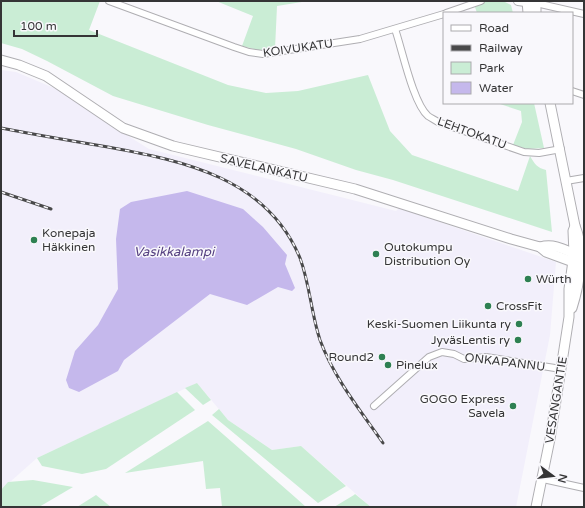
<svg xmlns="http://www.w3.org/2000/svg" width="585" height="508" font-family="'Varela Round',sans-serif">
<rect width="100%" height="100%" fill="#f9f8fc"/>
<path fill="#f2effb" d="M1,70L16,72L61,91L90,112L149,149L396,211L399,208L556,262L550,335L516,507H371L301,446L272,450L228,420L197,383L37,458L1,490Z"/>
<g fill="#caedd5">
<path d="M1,1H100L89,30L228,85L266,93L298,91L368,75L390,131L412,155L518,191L530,156C534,163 537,168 546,170L552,232L393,180L356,170L296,149L208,125L113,96L47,61L22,49L1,43Z"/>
<path d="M216,1H308L277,6L275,49L258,50L242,46L253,16Z"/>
<path d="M485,1H503L511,5L513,13H477L475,7Z"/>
<path d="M497,103H534L544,148L527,149L513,145L522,122L521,111Z"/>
<path d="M197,383L211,400L203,405L185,388Z"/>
<path d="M177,392L195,410L106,469L82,474L42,466L37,458Z"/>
<path d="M219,409L228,420L272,450L301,446L346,486L318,503L212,415Z"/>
<path d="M208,421L296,498L306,507H222L220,488L206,489L203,461L125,473Z"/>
<path d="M33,480L73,487L39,507H1V490L8,482Z"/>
<path d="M355,494L371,507H334L354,495Z"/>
<path d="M96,495L111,507H77Z"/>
</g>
<path fill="#c5b8ec" d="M187,191L243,209L263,227L287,255L285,264L295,288L292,291L278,287L247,305L210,294L124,360L118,371L79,392L69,388L66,380L75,351L98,325L118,289L116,239L120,209L131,202Z"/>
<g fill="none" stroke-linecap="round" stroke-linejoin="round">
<defs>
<g id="minor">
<path d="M109,1L234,47L249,52L263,54L360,39L444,14"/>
<path d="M536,3L584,14"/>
<path d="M446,13L481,1"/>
<path d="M395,29C402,49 413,103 428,116C431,118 435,120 438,122L524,152L539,153L561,149"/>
<path d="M572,91L584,95"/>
<path d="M566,181L584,178"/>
<path d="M374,406L429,357L442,352L454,354L464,359L486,357L561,369"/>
<path d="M543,479L584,488"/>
</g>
<path id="tertiary" d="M518,1L533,3"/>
<g id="secondary">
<path d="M527,1L528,13"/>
<path d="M536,1V13"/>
<path d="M1,60L19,65L46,76L123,128L173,146L355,189L511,239L540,247L546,252L584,266"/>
<path d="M550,103L575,226C585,249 580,283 572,308"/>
<path d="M540,247C555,243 565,250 579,256"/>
<path d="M536,507L550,439L569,317V289L574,254L573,231L575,226"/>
</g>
</defs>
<use href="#minor" stroke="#afaeb2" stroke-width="8"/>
<use href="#tertiary" stroke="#afaeb2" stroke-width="10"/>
<use href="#secondary" stroke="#afaeb2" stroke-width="11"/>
<use href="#minor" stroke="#fff" stroke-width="6"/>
<use href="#tertiary" stroke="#fff" stroke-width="8"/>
<use href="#secondary" stroke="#fff" stroke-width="9"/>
<defs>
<g id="rail">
<path d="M1,128C37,135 72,141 108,147C184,161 267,178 300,258C310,285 311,313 320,340C334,378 360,410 383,443"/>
<path d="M1,192L51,209"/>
</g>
</defs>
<use href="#rail" stroke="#49494a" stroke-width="3"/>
<use href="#rail" stroke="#f9f8fc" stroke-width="1.5" stroke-dasharray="4.5" stroke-linecap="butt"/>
</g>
<g fill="#2e8052" stroke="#f9f8fc" stroke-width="1.5">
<circle cx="34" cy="240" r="4"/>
<circle cx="376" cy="254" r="4"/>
<circle cx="528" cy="279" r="4"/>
<circle cx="488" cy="306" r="4"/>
<circle cx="519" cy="324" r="4"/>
<circle cx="518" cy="340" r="4"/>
<circle cx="382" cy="357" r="4"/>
<circle cx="388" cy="365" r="4"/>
<circle cx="513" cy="406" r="4"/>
</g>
<g text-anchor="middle" stroke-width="3" stroke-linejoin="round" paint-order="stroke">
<g font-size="12" fill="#353536" stroke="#f9f8fc">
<text transform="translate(298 48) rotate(-8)" y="4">KOIVUKATU</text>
<text transform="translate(472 133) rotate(20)" y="4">LEHTOKATU</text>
<text transform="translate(264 168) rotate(13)" y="4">SAVELANKATU</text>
<text transform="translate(505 362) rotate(7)" y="4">ONKAPANNU</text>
<text transform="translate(556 400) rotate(-81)" y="4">VESANGANTIE</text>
</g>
<g font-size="12" fill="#353536" stroke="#f9f8fc" text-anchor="start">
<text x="42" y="237">Konepaja<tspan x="42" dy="14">Häkkinen</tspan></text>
<text x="384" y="251">Outokumpu<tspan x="384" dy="14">Distribution Oy</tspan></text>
<text x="536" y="283">Würth</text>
<text x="496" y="310">CrossFit</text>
<text x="511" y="328" text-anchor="end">Keski-Suomen Liikunta ry</text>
<text x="510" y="344" text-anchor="end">JyväsLentis ry</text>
<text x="374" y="361" text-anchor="end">Round2</text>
<text x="396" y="369">Pinelux</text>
<text x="505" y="403" text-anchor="end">GOGO Express<tspan x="505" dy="14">Savela</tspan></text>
</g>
<g font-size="13" font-style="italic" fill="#554081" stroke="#f9f8fc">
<text x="174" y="256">Vasikkalampi</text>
</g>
</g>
<rect width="585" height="508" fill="none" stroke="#353536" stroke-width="4"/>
<rect x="443" y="12" width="130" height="92" fill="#f9f8fc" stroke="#abaaad"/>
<rect x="451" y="25" width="20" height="6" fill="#ffffff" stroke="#abaaad"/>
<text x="479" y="32" font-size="12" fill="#353536">Road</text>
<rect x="451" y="45" width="20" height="6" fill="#49494a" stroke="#abaaad"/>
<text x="479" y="52" font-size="12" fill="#353536">Railway</text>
<rect x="451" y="62" width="20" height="12" fill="#caedd5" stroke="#abaaad"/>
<text x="479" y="72" font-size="12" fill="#353536">Park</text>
<rect x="451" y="82" width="20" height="12" fill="#c5b8ec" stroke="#abaaad"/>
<text x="479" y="92" font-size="12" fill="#353536">Water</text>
<g transform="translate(553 476) rotate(105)" stroke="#f9f8fc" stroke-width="3" paint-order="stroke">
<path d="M0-3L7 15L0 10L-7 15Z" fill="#353536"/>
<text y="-6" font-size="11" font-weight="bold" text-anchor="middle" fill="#353536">N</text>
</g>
<path d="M14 30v6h83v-6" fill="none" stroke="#353536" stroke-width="2"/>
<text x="20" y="30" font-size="12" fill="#353536" stroke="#f9f8fc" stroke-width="3" paint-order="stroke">100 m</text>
</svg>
